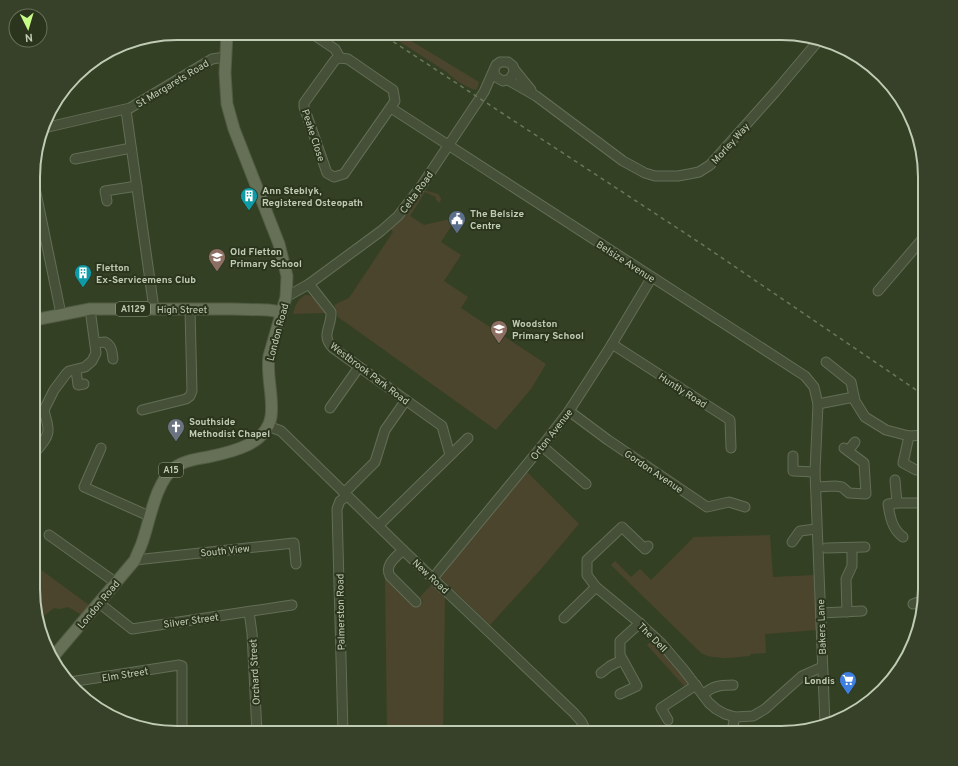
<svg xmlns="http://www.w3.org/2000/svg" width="958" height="766" font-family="Overpass,sans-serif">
<rect width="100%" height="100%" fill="#344023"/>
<g fill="#4c452d">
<path d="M386,33H398L479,82L478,86L476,90C465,87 455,80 447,72Z"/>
<path d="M424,190L438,194L441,198L440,203L436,200V197L425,192L410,216L424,225L450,219L454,222L441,242L461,255L444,281L468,297L461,308L546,364L531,389L496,430L338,317L335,306L334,305L349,298L393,232L391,229L407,214Z"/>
<path d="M305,295C315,294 321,306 327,313L293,314C295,306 297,300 305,295Z"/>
<path d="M527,472L579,524L541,569L490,625L440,577Z"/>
<path d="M770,535L773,577L815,575L818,630L765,634L766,653L750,654V656C734,657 715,661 701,653L611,565L615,561L631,577L640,569L651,580L694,537Z"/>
<path d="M33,564L89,605L82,615L68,607L60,609L54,608L45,615L38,617L33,598Z"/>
<path d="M385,576L417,607L423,601L420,597L433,583L445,597L443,733H387Z"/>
<path d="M652,640L672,661L688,682L685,687L647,645Z"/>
</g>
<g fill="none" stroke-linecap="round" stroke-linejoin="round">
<defs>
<g id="minor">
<path d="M311,33L335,49L340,58"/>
<path d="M340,58L348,59L393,90L395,101L344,174L334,177L327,173L304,107V103L335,60Z"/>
<path d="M514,69L531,90"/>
<path d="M508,80L536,96L623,161L645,173L655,176H678L689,174L699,172L710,165L776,91L819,40"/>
<path d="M391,108L805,376L814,387L818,404L815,472L825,724"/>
<path d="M126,110L154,309"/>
<path d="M44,128L130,108L212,59L225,57"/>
<path d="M75,159L131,148"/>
<path d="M34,183L61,314"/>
<path d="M107,201L105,191L137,186"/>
<path d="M309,284L331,312C332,327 320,335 333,348L442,426L450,455"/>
<path d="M878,291L925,236"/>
<path d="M286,297L309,284L381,231L398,216L422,185L484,92L496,65L500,62H508L513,66L514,72L510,79L503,81L496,77L494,72"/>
<path d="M95,343L105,342C112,346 112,351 113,359"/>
<path d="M612,344L730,420L731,448"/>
<path d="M826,362L851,382L855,401L865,417L886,430L909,436L925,435"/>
<path d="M76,370L78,385L84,384"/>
<path d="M818,404L854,397"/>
<path d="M330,408L359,367"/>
<path d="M142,410L186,399L190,396L192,391L190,309"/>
<path d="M569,411L608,440L707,507L729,502L745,507"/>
<path d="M268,426L281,431L403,550L574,713L581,721L587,733"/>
<path d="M909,436L903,463L916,470"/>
<path d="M542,446L586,484"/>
<path d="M101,448L84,487L149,516"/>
<path d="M848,451L855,442"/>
<path d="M34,454C39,447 49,438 48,429C48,423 45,416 44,410L54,390L66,374L69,371L85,367L92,361L96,353L90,309"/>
<path d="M793,456V471L815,472"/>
<path d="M895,480L897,503H925"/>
<path d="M816,487L835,486L842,487L849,493L866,494L864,463L844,448"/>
<path d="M344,493L375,462L385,430L406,400"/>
<path d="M897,503L888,504C890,517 892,529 903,537"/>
<path d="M379,525L468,438"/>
<path d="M49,535L115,582"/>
<path d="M792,542L800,531L816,529"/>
<path d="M648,546L645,549L622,527L587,560V575L596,587L636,620L661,643L684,670L709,703L716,709L725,714L735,717L753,716L765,709L802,676L822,667"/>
<path d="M826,548L865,547"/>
<path d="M403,550C396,557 384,565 390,576L416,602"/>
<path d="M135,560L294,543L296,564"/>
<path d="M433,578L542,446L569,411L609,349L652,277"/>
<path d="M99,603L132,629L292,605"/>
<path d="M913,604L924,600"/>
<path d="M249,612L252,633L257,733"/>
<path d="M847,612L846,579L852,566V548"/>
<path d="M821,613L862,611"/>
<path d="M564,618L596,587"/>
<path d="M601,673L610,666L622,660"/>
<path d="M70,682L179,665L182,666V733"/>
<path d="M620,694L637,686L620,655V641L640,623"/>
<path d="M703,695C712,686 720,685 733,685"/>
<path d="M668,720L661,708L696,685"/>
<path d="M343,733L337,509L340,501L347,496"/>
<path d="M727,733L732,730L735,717"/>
</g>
<g id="major">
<path d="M34,320L90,309H232L268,310L282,312"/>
<path d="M52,658L135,560C137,554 140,549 142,543C150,521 155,483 174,468C183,461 196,459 208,457C231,452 266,445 271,417C274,397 266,376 269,356L286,297L287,276L279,244L234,129L227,104L225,73L227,33"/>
</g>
</defs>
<use href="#minor" stroke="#636e56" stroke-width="11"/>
<use href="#major" stroke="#525c44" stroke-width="13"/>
<use href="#minor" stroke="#465038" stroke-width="9"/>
<use href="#major" stroke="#657056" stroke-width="11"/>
<path stroke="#6a7759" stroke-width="1.5" stroke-dasharray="4 4" stroke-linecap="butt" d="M380,33L697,241L925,396"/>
</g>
<defs>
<symbol id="building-pin" viewBox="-11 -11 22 30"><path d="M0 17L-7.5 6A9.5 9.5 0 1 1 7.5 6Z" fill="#0f9aa8" stroke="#2b351d"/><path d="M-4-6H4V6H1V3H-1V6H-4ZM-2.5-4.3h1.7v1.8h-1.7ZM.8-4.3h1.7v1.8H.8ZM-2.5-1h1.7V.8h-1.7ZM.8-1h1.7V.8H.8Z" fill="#fff"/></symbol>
<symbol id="civic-pin" viewBox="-11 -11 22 30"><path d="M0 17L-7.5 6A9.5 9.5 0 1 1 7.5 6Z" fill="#5c6f8a" stroke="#2b351d"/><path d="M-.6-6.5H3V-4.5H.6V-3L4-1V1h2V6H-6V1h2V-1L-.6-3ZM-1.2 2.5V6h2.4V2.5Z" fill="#fff"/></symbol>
<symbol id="school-pin" viewBox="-11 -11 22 30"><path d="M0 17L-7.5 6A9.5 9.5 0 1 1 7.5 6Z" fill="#8d6e63" stroke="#2b351d"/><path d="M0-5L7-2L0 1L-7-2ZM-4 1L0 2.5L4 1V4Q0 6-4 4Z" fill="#fff"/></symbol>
<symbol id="church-pin" viewBox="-11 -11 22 30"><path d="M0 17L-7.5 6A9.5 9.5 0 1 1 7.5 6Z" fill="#6b7280" stroke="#2b351d"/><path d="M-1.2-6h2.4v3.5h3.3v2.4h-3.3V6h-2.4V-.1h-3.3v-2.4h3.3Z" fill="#fff"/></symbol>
<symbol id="supermarket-pin" viewBox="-11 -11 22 30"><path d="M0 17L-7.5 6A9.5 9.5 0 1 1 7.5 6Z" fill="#3f7fe0" stroke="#2b351d"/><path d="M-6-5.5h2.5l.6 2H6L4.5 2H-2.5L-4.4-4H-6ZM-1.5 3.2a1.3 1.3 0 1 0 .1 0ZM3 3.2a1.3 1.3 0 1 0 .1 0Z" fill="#fff"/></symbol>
</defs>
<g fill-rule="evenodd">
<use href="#building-pin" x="239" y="186" width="20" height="27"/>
<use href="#civic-pin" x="447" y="209" width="20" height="27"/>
<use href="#school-pin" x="207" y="247" width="20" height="27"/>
<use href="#building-pin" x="73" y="263" width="20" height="27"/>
<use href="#school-pin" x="489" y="319" width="20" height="27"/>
<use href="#church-pin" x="166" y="417" width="20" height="27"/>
<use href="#supermarket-pin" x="838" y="670" width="20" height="27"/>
</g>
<g text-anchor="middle" stroke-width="4" stroke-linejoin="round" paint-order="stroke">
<g fill="#2b351d" stroke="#939e87" stroke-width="1">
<rect x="116" y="302" width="34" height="14" rx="3"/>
<rect x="159" y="463" width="24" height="14" rx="3"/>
</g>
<g font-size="9" font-weight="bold" fill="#c0cbb4">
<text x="133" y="312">A1129</text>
<text x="171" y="473">A15</text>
</g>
<g font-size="10" fill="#c0cbb4" stroke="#2b351d">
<text transform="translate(172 83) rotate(-31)" y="4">St Margarets Road</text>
<text transform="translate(314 135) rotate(72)" y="4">Peake Close</text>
<text transform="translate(730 143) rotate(-48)" y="4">Morley Way</text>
<text transform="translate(416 192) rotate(-54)" y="4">Celta Road</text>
<text transform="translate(626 261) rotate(33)" y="4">Belsize Avenue</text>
<text x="182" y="313">High Street</text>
<text transform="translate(277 332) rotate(-75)" y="4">London Road</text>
<text transform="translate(370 373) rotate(37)" y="4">Westbrook Park Road</text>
<text transform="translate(683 390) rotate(33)" y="4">Huntly Road</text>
<text transform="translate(551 434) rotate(-52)" y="4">Orton Avenue</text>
<text transform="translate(654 471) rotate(34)" y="4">Gordon Avenue</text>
<text transform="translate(225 550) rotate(-6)" y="4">South View</text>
<text transform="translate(431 576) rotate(43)" y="4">New Road</text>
<text transform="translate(98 604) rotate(-50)" y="4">London Road</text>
<text transform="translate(340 612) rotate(-91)" y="4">Palmerston Road</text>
<text transform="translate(191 620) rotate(-8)" y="4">Silver Street</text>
<text transform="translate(821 627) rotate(-92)" y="4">Bakers Lane</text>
<text transform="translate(653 637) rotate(45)" y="4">The Dell</text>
<text transform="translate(254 672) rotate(-93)" y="4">Orchard Street</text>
<text transform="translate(125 674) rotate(-9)" y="4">Elm Street</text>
</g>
<g font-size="10" font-weight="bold" fill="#c0cbb4" stroke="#2b351d" text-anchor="start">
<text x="262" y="194">Ann Steblyk,<tspan x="262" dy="12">Registered Osteopath</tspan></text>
<text x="470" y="217">The Belsize<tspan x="470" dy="12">Centre</tspan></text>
<text x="230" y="255">Old Fletton<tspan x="230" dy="12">Primary School</tspan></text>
<text x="96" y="271">Fletton<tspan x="96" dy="12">Ex-Servicemens Club</tspan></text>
<text x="512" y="327">Woodston<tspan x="512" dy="12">Primary School</tspan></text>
<text x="189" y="425">Southside<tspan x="189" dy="12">Methodist Chapel</tspan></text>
<text x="835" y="684" text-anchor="end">Londis</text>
</g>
</g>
<path d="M0 0H958V766H0ZM177 40H781A137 137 0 0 1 918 177V589A137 137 0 0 1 781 726H177A137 137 0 0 1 40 589V177A137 137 0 0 1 177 40Z" fill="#374129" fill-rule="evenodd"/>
<path fill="none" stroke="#c0cbb4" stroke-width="2" d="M177 40H781A137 137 0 0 1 918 177V589A137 137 0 0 1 781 726H177A137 137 0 0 1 40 589V177A137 137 0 0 1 177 40Z"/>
<g transform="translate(28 28) rotate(175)"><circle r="19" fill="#2b351d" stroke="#677159"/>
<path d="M0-3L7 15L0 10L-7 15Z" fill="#c7fd86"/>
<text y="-6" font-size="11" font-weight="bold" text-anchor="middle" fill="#c0cbb4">N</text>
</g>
</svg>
